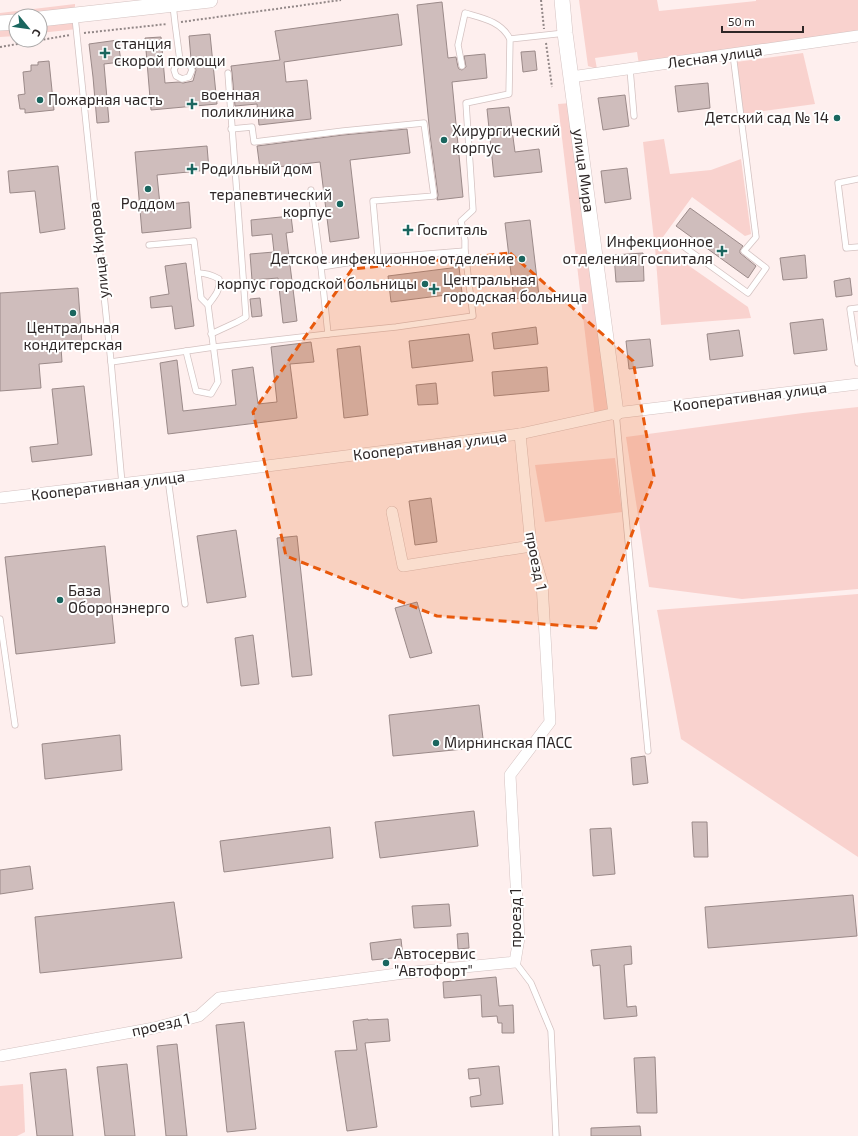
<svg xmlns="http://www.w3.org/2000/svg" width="858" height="1136" font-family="'Exo 2',sans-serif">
<rect width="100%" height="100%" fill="#feefee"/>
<g fill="#f9d2ce">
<path d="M579,0H657L659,11L756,1V0H858V34L639,65L637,52L595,58L597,69L588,66Z"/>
<path d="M75,4V15L77,29L40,33V16H16V36L0,37V13Z"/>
<path d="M803,53L815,104L743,114L736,62Z"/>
<path d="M571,103L609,416L595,418L558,104Z"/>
<path d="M664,139L670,174L711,170L741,159L751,234L745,236L692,197L660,241L654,240L643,142Z"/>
<path d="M655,247H662L748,307L751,318L661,325Z"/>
<path d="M858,407V589L742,599L649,587L626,437L803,413Z"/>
<path d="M615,458L622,512L545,522L535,465Z"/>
<path d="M858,594V857L681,739L657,610Z"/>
<path d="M23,1084L25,1132L17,1136H0V1086Z"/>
</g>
<g fill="#cfbdbc" stroke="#9b8a89">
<path d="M442,2L448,58L456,57L458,67L459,69L462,70L466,67L464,56L485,54L487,78L452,82L463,197L437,200L438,195L430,135L417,5Z"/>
<path d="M398,14L402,45L284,62L286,82L307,80L311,119L259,125L257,104L235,106L232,73L231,66L280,60L275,31Z"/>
<path d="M210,34L217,104L151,110L145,38L161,37L165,83L179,82L183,83L193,81L196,70L191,59L189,36Z"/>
<path d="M118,40L121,62L104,64L109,122L97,123L93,77L89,44Z"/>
<path d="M535,51L537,70L523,72L521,52Z"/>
<path d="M49,61L54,110L25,113V109H20L18,95L25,94L23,72L31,71V65H38V62Z"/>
<path d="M708,83L710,108L678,112L675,86Z"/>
<path d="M625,95L629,126L603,130L598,98Z"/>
<path d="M509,107L515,152L539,149L542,172L494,177L487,109Z"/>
<path d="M407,129L410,153L350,160L359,238L330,242L320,162L260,169L257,146L343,135Z"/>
<path d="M207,146L209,170L157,175L160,205L189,202L191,228L142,233L135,152Z"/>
<path d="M58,166L65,229L40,233L35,191L10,193L8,171Z"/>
<path d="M627,168L631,199L605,203L601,171Z"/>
<path d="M690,208L743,246L740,250V253L756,266L748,278L676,226Z"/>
<path d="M291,216L293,232L286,233L297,321L283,323L278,278L252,280L250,254L274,252L272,234L252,236L251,220Z"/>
<path d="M530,220L539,296L514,299L505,223Z"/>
<path d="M643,253L644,281L616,282L614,255Z"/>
<path d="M805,255L807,278L783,280L780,258Z"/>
<path d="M186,263L194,326L175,329L172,306L151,308L150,297L169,294L165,266Z"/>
<path d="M459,267L462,293L391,302L388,276Z"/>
<path d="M850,278L852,295L836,297L834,281Z"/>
<path d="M78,288L82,345L61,347L62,362L39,364L41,388L0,391V293Z"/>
<path d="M260,298L262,316L252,317L250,299Z"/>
<path d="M823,319L827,350L794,354L790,323Z"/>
<path d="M536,327L538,344L494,349L492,333Z"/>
<path d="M739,330L743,356L710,360L707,334Z"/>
<path d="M469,334L473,361L412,368L409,341Z"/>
<path d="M650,339L653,366L629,369L626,341Z"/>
<path d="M311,342L314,362L290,364L297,418L168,434L160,363L177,360L183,411L236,405L232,370L253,367L258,404L277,402L271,347Z"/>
<path d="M360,346L368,415L344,418L337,349Z"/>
<path d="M547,367L549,391L494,396L492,372Z"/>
<path d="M436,383L438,404L418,405L416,385Z"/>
<path d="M84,386L92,455L32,462L30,447L58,444L52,389Z"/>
<path d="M431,498L437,542L415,545L409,501Z"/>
<path d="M236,530L246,597L207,603L197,536Z"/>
<path d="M297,536L312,675L292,677L277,538Z"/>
<path d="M105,546L115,643L16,654L5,557Z"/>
<path d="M417,602L432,653L410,658L395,608Z"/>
<path d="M253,635L259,684L241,686L235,638Z"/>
<path d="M479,705L484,747L393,756L389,715Z"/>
<path d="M120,735L122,770L45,779L42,744Z"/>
<path d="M645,756L648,783L633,785L631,758Z"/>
<path d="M474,811L478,846L380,858L375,822Z"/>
<path d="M692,822H707L708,857H694Z"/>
<path d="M330,827L333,858L224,872L220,841Z"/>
<path d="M611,828L615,874L593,876L590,829Z"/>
<path d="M30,866L33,889L0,894V870Z"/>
<path d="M853,895L857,936L708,948L705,907Z"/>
<path d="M174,902L182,958L40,973L35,917Z"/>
<path d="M449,904L451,926L414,928L412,906Z"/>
<path d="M468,933L469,948L458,949L457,934Z"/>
<path d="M401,939L403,957L372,960L370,943Z"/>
<path d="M631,946L632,964L624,965L627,1007L636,1006L637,1016L604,1019L600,965L593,966L591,950Z"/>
<path d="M496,977L499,1006L513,1005L514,1033H502V1023H498L497,1016L482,1017L481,995L444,998L443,982Z"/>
<path d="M368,1019V1020L388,1019L390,1041L365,1043L377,1127L347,1131L335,1051L357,1050L353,1021Z"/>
<path d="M244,1022L256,1129L227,1132L216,1025Z"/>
<path d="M177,1044L187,1136H166L157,1046Z"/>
<path d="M655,1057L657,1113H637L634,1058Z"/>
<path d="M127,1064L135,1136H105L97,1067Z"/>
<path d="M499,1066L503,1104L471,1107L470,1097L481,1095L479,1078L469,1079L468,1069Z"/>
<path d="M66,1069L73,1136H37L30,1073Z"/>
<path d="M640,1126L641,1136H591V1128Z"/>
</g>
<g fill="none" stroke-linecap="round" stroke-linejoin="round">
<defs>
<g id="lane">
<path d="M173,5L175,23L180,61L189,63L192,70L189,77L182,79L176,76L174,70L177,63L180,61"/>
<path d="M75,17L111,362L122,484"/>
<path d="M462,66L458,45L465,13C482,18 501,21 510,39"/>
<path d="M630,69L634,116"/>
<path d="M231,129L252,127L254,142L343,131L424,123L434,196L373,201L378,258L321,267L328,334"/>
<path d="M858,179L838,183L846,248L858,247"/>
<path d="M311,190L321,267"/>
<path d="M676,241L748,293L766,268L744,251L756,237L733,54"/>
<path d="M149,245L194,241L201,298L208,305L218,382L211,394L196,391L186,351"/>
<path d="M378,258L465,251"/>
<path d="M198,273C207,273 212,275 219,279C221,290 214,297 208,305"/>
<path d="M858,308L850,309L858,363"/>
<path d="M211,334L237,322L246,317L228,73"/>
<path d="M111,362L214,347L328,334L396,327L473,316L465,251V240L461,221L473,210L466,103L509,94L510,39L565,33"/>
<path d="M616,413L648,751"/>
<path d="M168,479L185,604"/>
<path d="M0,619L15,725"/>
<path d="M515,962L531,983L551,1031L556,1136"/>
</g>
<g id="street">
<path d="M571,77L858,36"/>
<path d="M0,498L188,476L520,434L616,413L858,384"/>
<path d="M392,512L403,566L531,546"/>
<path d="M0,1056L154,1028L199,1016L219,998L404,973L515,962L519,938L510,775L550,722L542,583L531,546L520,434"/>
</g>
<g id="secondary">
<path id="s1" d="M562,0L565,33L616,413"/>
<path d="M40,19L210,0"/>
<path d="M0,23L16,22"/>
</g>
</defs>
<use href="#lane" stroke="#d4c2c1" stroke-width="7"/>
<use href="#street" stroke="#d4c2c1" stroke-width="12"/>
<use href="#secondary" stroke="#d4c2c1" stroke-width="16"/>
<g stroke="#928787" stroke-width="2" stroke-dasharray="2 2" stroke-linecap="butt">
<path d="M541,0L544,29"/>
<path d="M181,22L341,0"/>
<path d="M84,33L167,24"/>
<path d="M546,43L552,87"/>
<path d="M0,47L70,35"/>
</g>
<use href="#lane" stroke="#fff" stroke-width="5.5"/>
<use href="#street" stroke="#fff" stroke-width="11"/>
<use href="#secondary" stroke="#fff" stroke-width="15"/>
</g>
<path fill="#e8590c" fill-opacity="0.2" stroke="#e8590c" stroke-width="3" stroke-dasharray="8 5" stroke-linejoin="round" d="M510,253L633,361L654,476L596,628L437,616L286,556L253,412L352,269Z"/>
<g fill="#1a665f" stroke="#fff" stroke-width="1.5">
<path d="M103 47h4v4h4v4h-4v4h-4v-4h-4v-4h4z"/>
<circle cx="40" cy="100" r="4"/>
<path d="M190 98h4v4h4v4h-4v4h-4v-4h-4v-4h4z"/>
<circle cx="837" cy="118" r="4"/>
<circle cx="444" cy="140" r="4"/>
<path d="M190 163h4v4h4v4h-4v4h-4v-4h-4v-4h4z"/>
<circle cx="148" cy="189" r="4"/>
<circle cx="340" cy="204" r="4"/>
<path d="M406 224h4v4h4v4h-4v4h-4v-4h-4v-4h4z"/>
<path d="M720 245h4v4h4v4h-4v4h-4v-4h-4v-4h4z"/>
<circle cx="522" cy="259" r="4"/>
<circle cx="425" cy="284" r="4"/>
<path d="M432 283h4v4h4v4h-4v4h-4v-4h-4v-4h4z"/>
<circle cx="73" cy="313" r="4"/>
<circle cx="60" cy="600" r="4"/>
<circle cx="436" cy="743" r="4"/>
<circle cx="386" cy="963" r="4"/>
</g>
<g text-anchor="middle" stroke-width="4" stroke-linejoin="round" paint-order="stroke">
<g font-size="15" fill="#2e2727" stroke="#fff" text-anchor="start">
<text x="114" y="49">станция<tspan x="114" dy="17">скорой помощи</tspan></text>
<text x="201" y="100">военная<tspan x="201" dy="17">поликлиника</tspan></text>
<text x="48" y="105">Пожарная часть</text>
<text x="829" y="123" text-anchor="end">Детский сад № 14</text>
<text x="452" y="136">Хирургический<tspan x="452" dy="17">корпус</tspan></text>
<text x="201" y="174">Родильный дом</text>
<text x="332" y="200" text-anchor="end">терапевтический<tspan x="332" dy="17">корпус</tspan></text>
<text x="148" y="209" text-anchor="middle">Роддом</text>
<text x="417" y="235">Госпиталь</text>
<text x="713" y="247" text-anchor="end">Инфекционное<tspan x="713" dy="17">отделения госпиталя</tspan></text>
<text x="514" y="264" text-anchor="end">Детское инфекционное отделение</text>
<text x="443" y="285">Центральная<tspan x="443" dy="17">городская больница</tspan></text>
<text x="417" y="289" text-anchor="end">корпус городской больницы</text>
<text x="73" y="333" text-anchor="middle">Центральная<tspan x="73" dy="17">кондитерская</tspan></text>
<text x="68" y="596">База<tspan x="68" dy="17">Оборонэнерго</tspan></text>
<text x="444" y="748">Мирнинская ПАСС</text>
<text x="394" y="959">Автосервис<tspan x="394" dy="17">"Автофорт"</tspan></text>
</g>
<g font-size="15" fill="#2e2727" stroke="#fff">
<text transform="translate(715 57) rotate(-8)" y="5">Лесная улица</text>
<text dy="5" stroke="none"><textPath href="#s1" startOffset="172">улица Мира</textPath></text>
<text transform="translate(99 250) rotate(-96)" y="5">улица Кирова</text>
<text transform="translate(750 397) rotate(-7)" y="5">Кооперативная улица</text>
<text transform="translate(430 446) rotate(-7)" y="5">Кооперативная улица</text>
<text transform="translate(108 486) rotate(-7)" y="5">Кооперативная улица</text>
<text transform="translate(536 561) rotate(79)" y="5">проезд 1</text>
<text transform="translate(516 918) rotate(-90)" y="5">проезд 1</text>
<text transform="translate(161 1025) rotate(-13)" y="5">проезд 1</text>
</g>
</g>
<g transform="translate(28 28) rotate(119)"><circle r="19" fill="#ffffff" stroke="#aba9a9"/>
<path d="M0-3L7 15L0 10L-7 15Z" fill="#1a665f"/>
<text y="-6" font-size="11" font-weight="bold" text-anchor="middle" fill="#2e2727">С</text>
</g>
<path d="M722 26v6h81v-6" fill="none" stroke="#2e2727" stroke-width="2"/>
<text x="728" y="26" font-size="12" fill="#2e2727" stroke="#ffffff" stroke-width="3" paint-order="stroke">50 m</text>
</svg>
